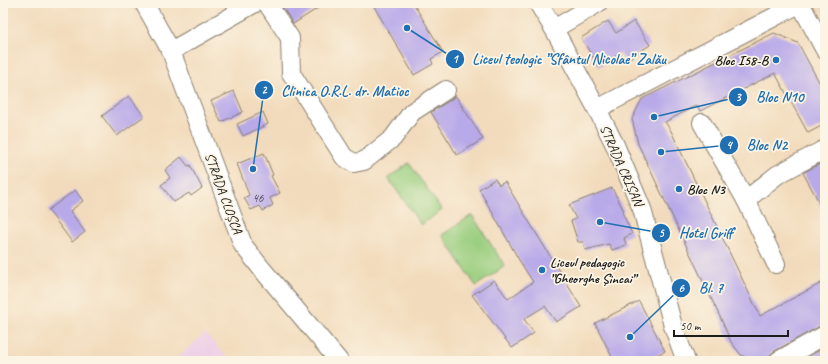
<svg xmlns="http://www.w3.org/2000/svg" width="828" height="364" font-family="Caveat,sans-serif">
<rect width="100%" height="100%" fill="#fcf5e5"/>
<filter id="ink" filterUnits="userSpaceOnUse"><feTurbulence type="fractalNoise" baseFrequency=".025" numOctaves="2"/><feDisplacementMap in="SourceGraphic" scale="8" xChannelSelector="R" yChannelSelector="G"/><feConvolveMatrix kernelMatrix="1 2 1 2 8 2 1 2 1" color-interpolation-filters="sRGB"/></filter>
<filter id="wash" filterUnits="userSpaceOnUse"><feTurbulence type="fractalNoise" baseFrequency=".012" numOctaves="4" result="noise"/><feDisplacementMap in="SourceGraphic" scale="16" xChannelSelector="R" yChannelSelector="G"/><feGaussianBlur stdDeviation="0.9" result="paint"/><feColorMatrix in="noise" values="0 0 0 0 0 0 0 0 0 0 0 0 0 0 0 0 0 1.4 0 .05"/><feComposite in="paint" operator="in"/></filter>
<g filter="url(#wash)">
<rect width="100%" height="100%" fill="#f2dbbc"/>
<path fill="#eed0e7" d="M205,333L230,361H174Z"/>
<g fill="#9ace7f" stroke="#5b754e">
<path d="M409,163L442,210L421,225L388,178Z"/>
<path d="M472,215L505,266L476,286L442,235Z"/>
</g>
<g id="blocks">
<g fill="#b8a9e9">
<path d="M280,3H326L293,24Z"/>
<path d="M372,3H413L443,52L431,59L433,64L414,75Z"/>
<path d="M608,21L616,33L634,21L650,45L625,61L620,53L599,67L581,38Z"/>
<path d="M774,33L798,43L825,93V124L808,133L775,73L700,111L697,105L665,122L670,129L760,316L825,281V325L820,326L773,352L769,356L768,361H753L741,355L731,342L721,319L638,144L632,119L642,99Z"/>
<path d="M234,91L243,112L221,122L211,101Z"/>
<path d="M455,95L483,139L457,155L431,112L452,99Z"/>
<path d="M129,96L144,116L117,136L102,116Z"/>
<path d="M263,112L268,124L243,136L237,124Z"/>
<path d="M264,153L273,175L271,176L280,193L270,198L273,205L263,211L260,206L251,210L244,198L249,195L237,164Z"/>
<path d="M181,157L188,166L190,165L202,188L191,196L189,193L174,202L161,185L170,178L165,170Z"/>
<path d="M825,161V213L803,173Z"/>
<path d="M495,179L499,185L505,182L581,307L556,322L545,306L524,319L534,333L512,348L472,295L494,280L508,299L533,282L519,260L479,189Z"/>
<path d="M612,188L624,211L622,212L632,234L624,238L626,245L612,250L609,244L585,250L583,242H578L571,221L576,219L569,205Z"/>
<path d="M75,190L83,201L70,211L85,232L72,242L48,210Z"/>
<path d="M639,301L665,351L645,361H614L595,323Z"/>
<path d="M825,347V361H800Z"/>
</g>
</g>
</g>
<g filter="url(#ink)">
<use href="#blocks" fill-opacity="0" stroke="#877c6c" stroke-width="1"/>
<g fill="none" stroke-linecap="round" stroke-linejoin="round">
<defs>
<g id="minor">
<path d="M144,3L171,51L243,245L261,268L339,361"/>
<path d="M267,3L290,38L291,73L344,157L354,163L364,161L393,138L412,112L446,90"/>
<path d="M538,3L554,29L597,109L615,145L642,209L673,326L686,361"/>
<path d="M800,3L825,50"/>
<path d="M554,29L598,3"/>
<path d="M171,51L255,3"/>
<path d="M597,109L801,3"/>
<path d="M702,123L746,200L776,264"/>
<path d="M746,200L777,175L825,149"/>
<path d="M778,361L825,335"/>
</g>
</defs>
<use href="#minor" stroke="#877c6c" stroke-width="20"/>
<use href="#minor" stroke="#fff" stroke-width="18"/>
</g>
</g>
<g fill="#1f6fb2" stroke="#fcf5e5" stroke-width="1.5">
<circle cx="776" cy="60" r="4"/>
<circle cx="679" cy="189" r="4"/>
<circle cx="542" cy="270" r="4"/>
</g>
<g text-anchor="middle" stroke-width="3.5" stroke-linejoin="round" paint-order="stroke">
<g font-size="12" fill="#433f4f">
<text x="258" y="202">46</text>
</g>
<g font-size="14" font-weight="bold" fill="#1c1c1c" stroke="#fcf5e5" text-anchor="start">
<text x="768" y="65" text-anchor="end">Bloc I58-B</text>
<text x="687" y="194">Bloc N3</text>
<text x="550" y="267">Liceul pedagogic<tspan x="550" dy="16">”Gheorghe Șincai”</tspan></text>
</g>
<g font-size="14" fill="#1c1c1c" stroke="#fcf5e5">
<text transform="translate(622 165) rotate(66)" y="5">STRADA CRIȘAN</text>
<text transform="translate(224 193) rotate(70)" y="5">STRADA CLOȘCA</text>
</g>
</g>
<path fill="none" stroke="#1f6fb2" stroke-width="1.5" d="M407 28L455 59M253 169L264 90M654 117L738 97M661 152L729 145M600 222L661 233M630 337L681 288"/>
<g fill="#1f6fb2" stroke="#fcf5e5" stroke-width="1.5">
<circle cx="407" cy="28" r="4"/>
<circle cx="253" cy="169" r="4"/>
<circle cx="654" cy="117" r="4"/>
<circle cx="661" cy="152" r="4"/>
<circle cx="600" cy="222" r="4"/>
<circle cx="630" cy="337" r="4"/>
<circle cx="455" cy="59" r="10"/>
<circle cx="264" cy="90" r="10"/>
<circle cx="738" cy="97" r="10"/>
<circle cx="729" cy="145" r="10"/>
<circle cx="661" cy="233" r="10"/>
<circle cx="681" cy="288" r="10"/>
</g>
<g font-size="12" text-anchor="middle" font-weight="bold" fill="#fff">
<text x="455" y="63">1</text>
<text x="264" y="94">2</text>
<text x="738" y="101">3</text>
<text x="729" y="149">4</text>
<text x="661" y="237">5</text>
<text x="681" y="292">6</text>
</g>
<g font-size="15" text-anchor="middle" font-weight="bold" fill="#1f6fb2" stroke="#fcf5e5" stroke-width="3.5" stroke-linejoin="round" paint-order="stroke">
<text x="569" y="64">Liceul teologic ”Sfântul Nicolae” Zalău</text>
<text x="345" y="96">Clinica O.R.L. dr. Matioc</text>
<text x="780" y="102">Bloc N10</text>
<text x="767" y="150">Bloc N2</text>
<text x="706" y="238">Hotel Griff</text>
<text x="711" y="293">Bl. 7</text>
</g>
<rect width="828" height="364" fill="none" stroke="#fcf5e5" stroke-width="16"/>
<path d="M674 330v6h114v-6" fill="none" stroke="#1c1c1c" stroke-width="2"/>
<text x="680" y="330" font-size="12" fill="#1c1c1c" stroke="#fcf5e5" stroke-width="3" paint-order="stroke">50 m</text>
</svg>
